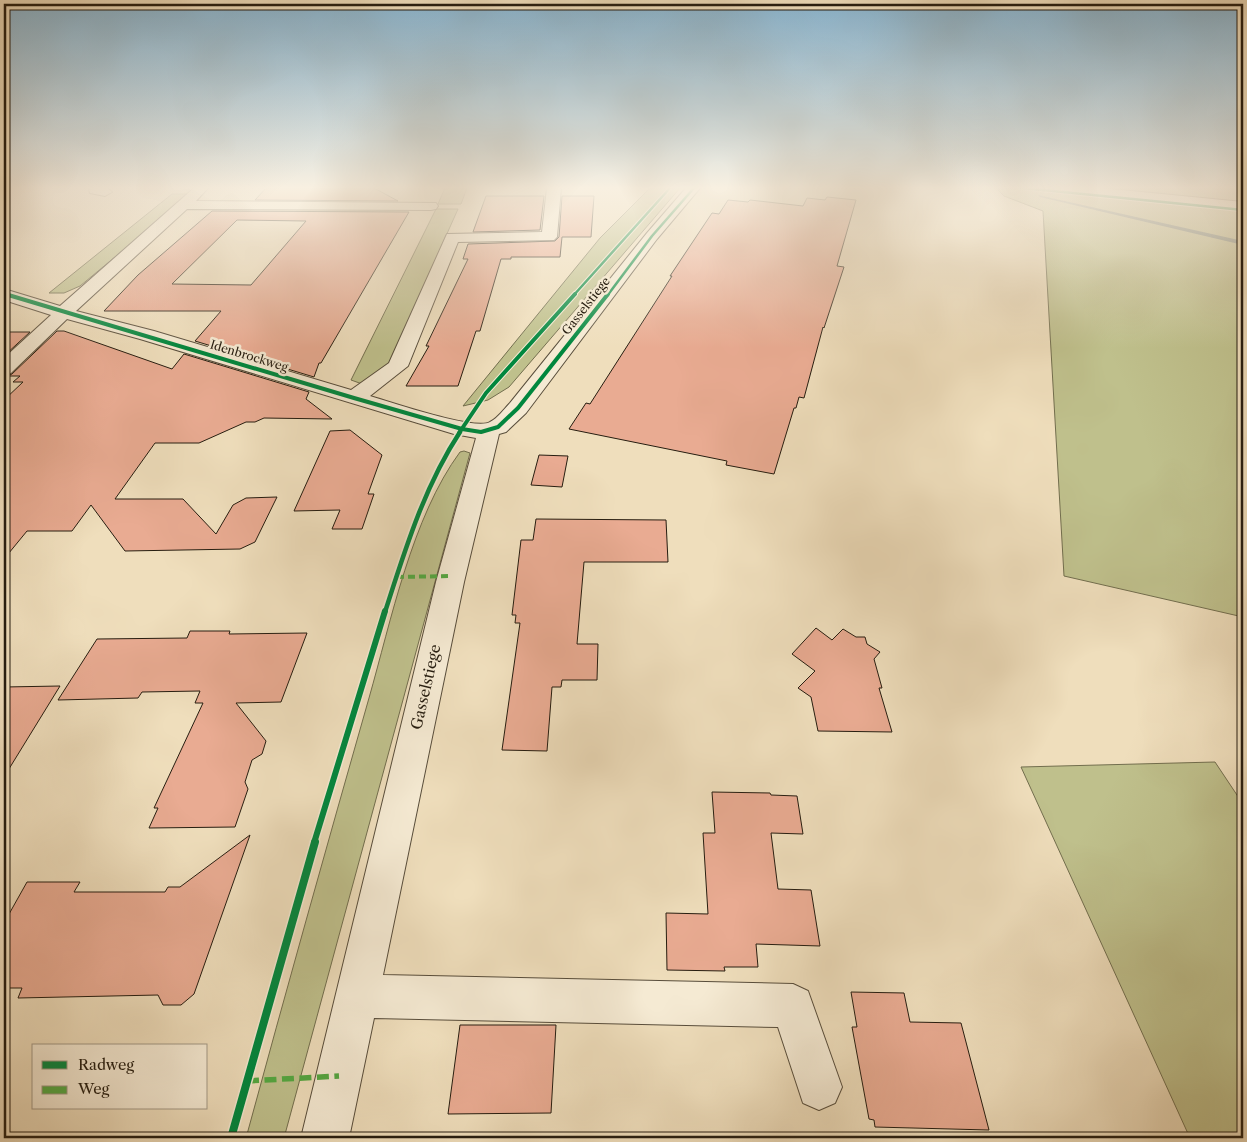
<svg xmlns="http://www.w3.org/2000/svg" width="1247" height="1142" font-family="'Libre Caslon Text',serif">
<rect width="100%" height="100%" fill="#efdebc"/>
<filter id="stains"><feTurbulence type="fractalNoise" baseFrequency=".004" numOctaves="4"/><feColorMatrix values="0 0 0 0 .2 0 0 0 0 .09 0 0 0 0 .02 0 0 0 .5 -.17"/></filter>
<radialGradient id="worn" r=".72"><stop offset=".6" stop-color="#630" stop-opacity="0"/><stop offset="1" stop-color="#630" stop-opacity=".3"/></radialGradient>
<g fill="#bfc08c" stroke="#726e4e">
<path d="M445,188H467L461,204H438Z"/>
<path d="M650,188H680L509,387L488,400L463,406L600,238Z"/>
<path d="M996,188H1243V617L1064,576L1043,211L1004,196Z"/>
<path d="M172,194H191L80,286L64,293H49Z"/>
<path d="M436,209H458L388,366L365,385L351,380Z"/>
<path d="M464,451L470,453L284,1138H246C286,991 327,845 369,698C391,621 412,517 460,452Z"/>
<path d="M1215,762L1243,804V1138H1190L1021,767Z"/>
</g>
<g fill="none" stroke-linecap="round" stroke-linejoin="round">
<path fill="#6c7c74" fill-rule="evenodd" d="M1038,195L1243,241V245L1040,197Z"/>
</g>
<g fill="#e9ab92" stroke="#261d10" fill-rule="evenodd">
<path d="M266,188H374L398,201L255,200Z"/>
<path d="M486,196H544L540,230L473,232Z"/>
<path d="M562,196H594L591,237H562L560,257H511V259H501L480,331H476L458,386H406L429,346H426L468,259H463L468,244L555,241L559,237Z"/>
<path d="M827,197L856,200L837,266L844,267L824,328L823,327L804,398L799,397L796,408H794L774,474L726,465L727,461L569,429L586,403L590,404L672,276H670L712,213L719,214L728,200L748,202L750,200L803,206L807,198L825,200Z"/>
<path d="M212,211L409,212L321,363H319L314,377L195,341L221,311H104L138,275ZM237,220L306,221L251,285L172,284Z"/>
<path d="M57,331H64L172,369L184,354L309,392L306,399L332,419L264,418L255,422H246L199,443H155L115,499H183L216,534L233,505L246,498L277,497L255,542L240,549L125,551L91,505L72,531H27L4,559V400L23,382H13L20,376H7L12,374Z"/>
<path d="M4,332H30L4,356Z"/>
<path d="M350,430L382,455L368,494H374L362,529H332L340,510L294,511L330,431Z"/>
<path d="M539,455L568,456L562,487L531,485Z"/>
<path d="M536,519L666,520L668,562H584L577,644H598L597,680H562L561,687H552L547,751L502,750L520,623H515L516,615H512L521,540H533Z"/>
<path d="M816,628L832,640L843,629L856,637H865L867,644L880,652L874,659L882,688H879L892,732L818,731L811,697L798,688L815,671L792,654Z"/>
<path d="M190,631H230L229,634L307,633L281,702L236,703L266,741L262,754L252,760L245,782L248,789L235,827L149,828L158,808H154L203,703H195L200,691L142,692L138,698L58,700L97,639L187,638Z"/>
<path d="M60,686L4,777V687Z"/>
<path d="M712,792L770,793L771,795L797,796L803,834L771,833L778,889L811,890L820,946L756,944L758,967H724L725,971L667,970L666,913L708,914L703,833H715Z"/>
<path d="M250,835L194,994L181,1005H163L158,995L18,998L22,988H4V923L27,882H80L74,892H165L168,887H180Z"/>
<path d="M851,992L904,993L910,1022L961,1023L989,1130L875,1127L874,1120L869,1119L852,1027H857Z"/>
<path d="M460,1025H556L551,1113L448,1114Z"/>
</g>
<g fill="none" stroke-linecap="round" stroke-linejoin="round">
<defs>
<g id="minor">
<path d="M89,188H107L112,192L105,196L90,193Z"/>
<path d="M194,188H208L196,201L436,203L438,206L436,209L431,210L187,209L76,311L154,331L351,390L389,363L447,234L542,232L547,188H561L557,237L554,240L458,242L408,366L370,396C391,402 475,431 490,422C498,418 504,409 510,403L647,233L686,188H700L657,239L526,413L506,432L499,434L464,582L383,975L793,984L808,991L842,1087L835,1103L819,1110L803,1103L778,1027L374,1018L349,1138H301L436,582L476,438L454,434L140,339L67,319L11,373L4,375V358L51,315L4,300V289L60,306Z"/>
<path d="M1048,188H1101L1243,202V210L1054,192Z"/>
</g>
</defs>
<use href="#minor" stroke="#584d3b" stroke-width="2"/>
<use href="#minor" fill="#f5ead3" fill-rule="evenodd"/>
<path stroke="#53a942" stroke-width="4" stroke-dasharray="7 4" stroke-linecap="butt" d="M397,577L451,576"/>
<path stroke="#53a942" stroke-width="5.5" stroke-dasharray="12 5.5" stroke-linecap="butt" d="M247,1081L339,1076"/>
<defs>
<g id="cycleway-far4">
<path d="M1023,188L1243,210"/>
<path d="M4,294L9,296"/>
<path d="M573,296L670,188"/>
<path d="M607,296L652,236L694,188"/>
</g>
<g id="cycleway-far3">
<path d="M5,294L354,398L462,429L481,432L498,427L518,408L608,294"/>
<path d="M459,433L486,393L575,294"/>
</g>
<path id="cycleway-far2" d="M385,612C405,550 424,487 460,432"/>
<path id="cycleway-far1" d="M314,843L385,611"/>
<path id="cycleway" d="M231,1138L315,842"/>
</defs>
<use href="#cycleway-far4" stroke="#f5ead3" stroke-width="4.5"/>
<use href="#cycleway-far3" stroke="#f5ead3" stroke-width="6"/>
<use href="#cycleway-far2" stroke="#f5ead3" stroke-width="8"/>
<use href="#cycleway-far1" stroke="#f5ead3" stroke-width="9"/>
<use href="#cycleway" stroke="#f5ead3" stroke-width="11"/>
<use href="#cycleway-far4" stroke="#00873e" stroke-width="2.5"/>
<use href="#cycleway-far3" stroke="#00873e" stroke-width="4"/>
<use href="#cycleway-far2" stroke="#00873e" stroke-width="4.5"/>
<use href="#cycleway-far1" stroke="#00873e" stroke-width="6"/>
<use href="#cycleway" stroke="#00873e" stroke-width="8"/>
</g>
<linearGradient id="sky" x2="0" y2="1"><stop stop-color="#89b7d4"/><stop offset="0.54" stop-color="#f8f0e1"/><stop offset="1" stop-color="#f8f0e1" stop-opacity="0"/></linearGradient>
<rect width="1247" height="348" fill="url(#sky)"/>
<g text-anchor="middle" stroke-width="5" stroke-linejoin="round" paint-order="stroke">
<g font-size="12" fill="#261d10" stroke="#f5ead3">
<text transform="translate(586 306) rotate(-52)" y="4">Gasselstiege</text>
<text transform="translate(249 356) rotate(17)" y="4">Idenbrockweg</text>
</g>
<g font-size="15" fill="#261d10" stroke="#f5ead3">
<text transform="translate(426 687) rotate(-77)" y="5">Gasselstiege</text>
</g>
</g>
<rect width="1247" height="1142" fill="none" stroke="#efdebc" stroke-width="20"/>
<rect x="5" y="5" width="1237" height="1132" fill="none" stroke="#261d10" stroke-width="2.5"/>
<rect x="10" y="10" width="1227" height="1122" fill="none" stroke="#261d10"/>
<rect x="32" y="1044" width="175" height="65" fill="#f5ead3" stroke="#a29885"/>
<rect x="42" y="1061" width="25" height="8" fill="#00873e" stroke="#a29885"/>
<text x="78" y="1070" font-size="15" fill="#261d10">Radweg</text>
<rect x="42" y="1086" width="25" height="8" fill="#53a942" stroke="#a29885"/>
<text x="78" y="1094" font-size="15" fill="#261d10">Weg</text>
<rect width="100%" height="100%" filter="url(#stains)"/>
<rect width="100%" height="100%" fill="url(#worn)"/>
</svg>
